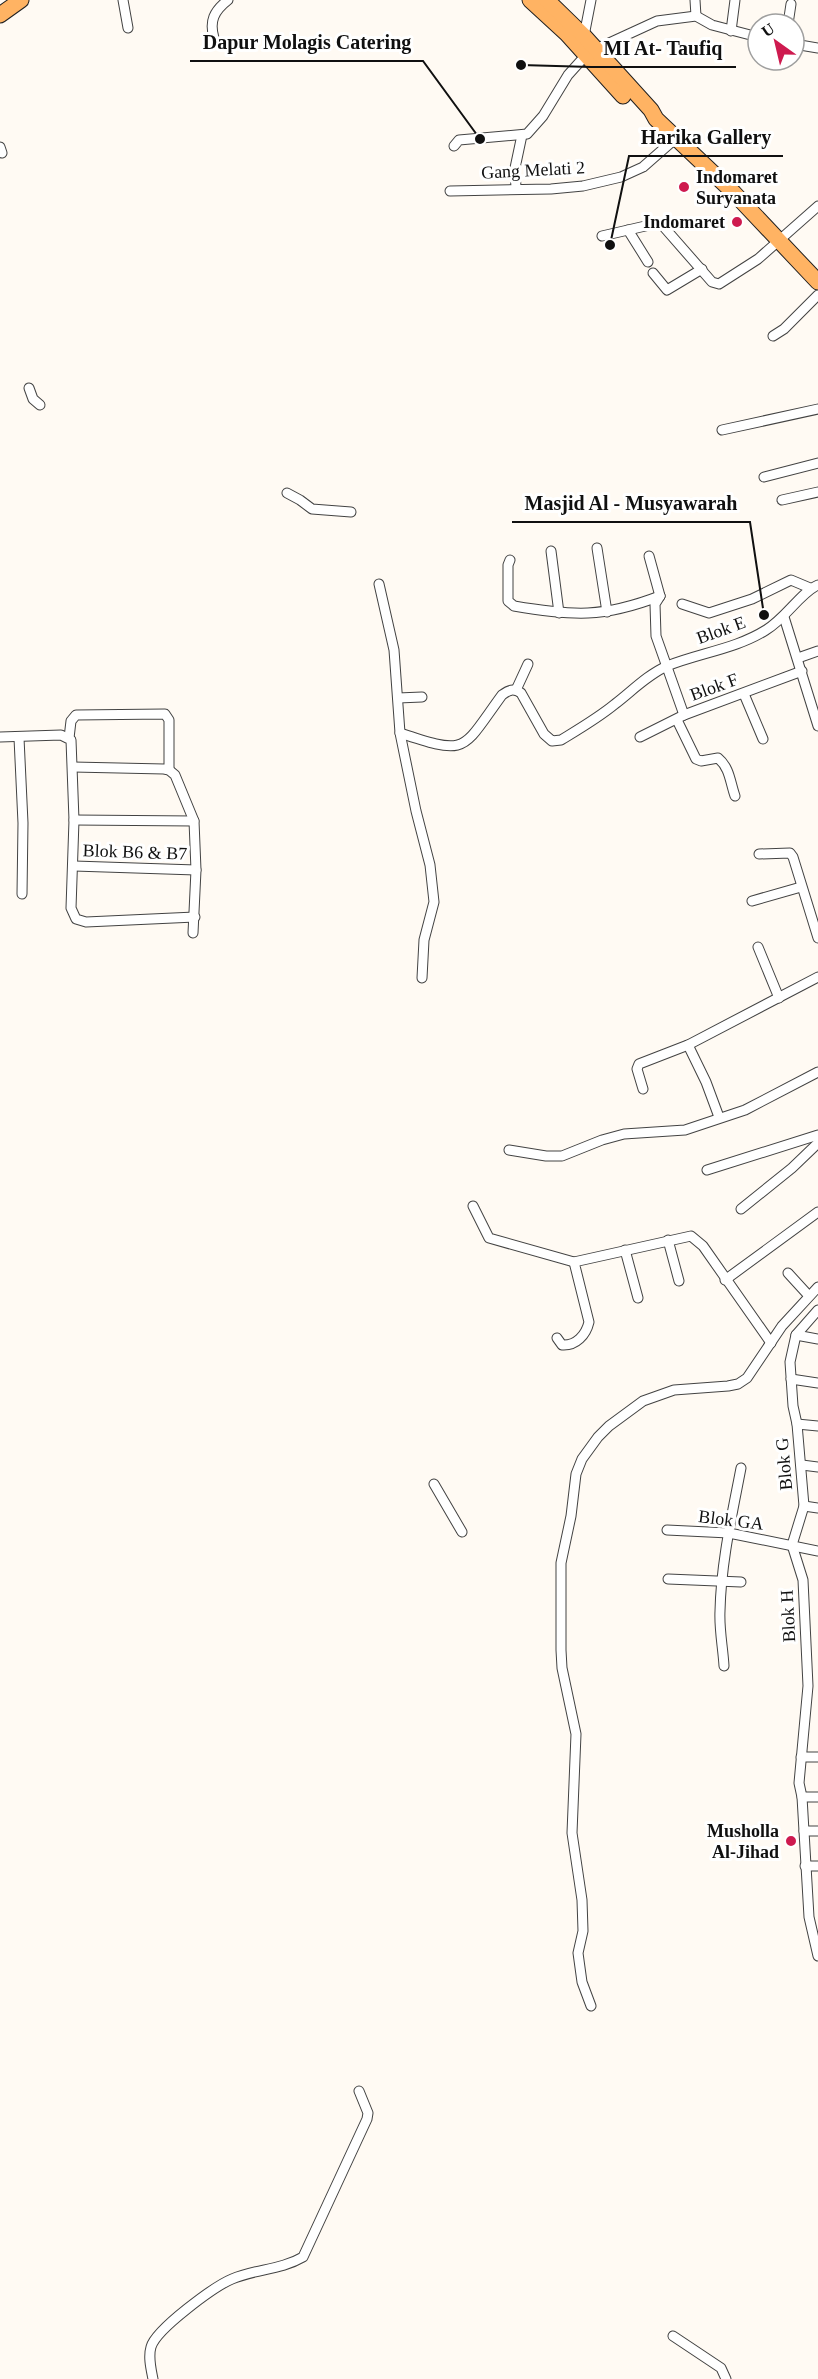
<svg xmlns="http://www.w3.org/2000/svg" width="818" height="2379" font-family="'Times New Roman',serif">
<rect width="100%" height="100%" fill="#fffaf3"/>
<g fill="none" stroke-linecap="round" stroke-linejoin="round">
<defs>
<g id="minor">
<path d="M123,0L128,28"/>
<path d="M695,0L696,16"/>
<path d="M788,24L791,4"/>
<path d="M731,31L735,0"/>
<path d="M584,36L591,0"/>
<path d="M214,38C209,21 214,11 228,0"/>
<path d="M794,44L818,48"/>
<path d="M596,49L657,21L696,16L712,25L758,37"/>
<path d="M454,146L459,140L527,134L543,116L568,75L586,55"/>
<path d="M0,147L2,153"/>
<path d="M516,188L515,168L522,135"/>
<path d="M450,191L551,189L583,186L621,177L643,167L676,138"/>
<path d="M628,230L648,262"/>
<path d="M602,236L654,224L663,226L712,282L719,284L758,259L818,206"/>
<path d="M653,273L667,290L702,269"/>
<path d="M773,336L784,329L818,295"/>
<path d="M29,388L33,399L40,405"/>
<path d="M722,430L818,409"/>
<path d="M764,477L818,463"/>
<path d="M287,493L300,500L312,509L351,512"/>
<path d="M782,500L818,492"/>
<path d="M597,548L607,612"/>
<path d="M551,551L559,613"/>
<path d="M649,556L660,596"/>
<path d="M510,560L508,565V601L514,606C573,616 603,618 660,596"/>
<path d="M379,584L394,650L400,733L416,811L430,865L434,902L424,940L422,978"/>
<path d="M660,596L655,604L656,636L684,715"/>
<path d="M682,604L709,613L752,599L791,580L810,588"/>
<path d="M784,617L818,726"/>
<path d="M798,658L818,651"/>
<path d="M516,690L528,664"/>
<path d="M744,694L763,739"/>
<path d="M398,698L422,697"/>
<path d="M677,720L696,759L701,761L718,758C730,768 730,782 735,796"/>
<path d="M400,733C469,756 461,751 502,695C509,690 513,688 521,693L544,734L552,741L561,740C579,729 598,718 615,704C631,692 647,675 667,666C699,653 736,649 766,630C786,618 801,592 818,585"/>
<path d="M0,737L61,735L71,740L74,820L71,908L76,919L86,922L195,917"/>
<path d="M640,737L684,715L802,671"/>
<path d="M19,738L23,823L22,894"/>
<path d="M69,738L71,721L76,715L165,714L169,720V770"/>
<path d="M73,767L164,769L169,770L175,775L194,821L196,870L193,933"/>
<path d="M74,820L194,821"/>
<path d="M759,854L790,853L793,857L818,938"/>
<path d="M74,866L196,870"/>
<path d="M752,901L801,887"/>
<path d="M758,947L779,998"/>
<path d="M688,1045L706,1082L719,1117"/>
<path d="M643,1089L637,1069L639,1064L688,1045L818,977"/>
<path d="M509,1150L546,1156H562L602,1140L624,1134L685,1130L745,1110L818,1072"/>
<path d="M707,1170L818,1135"/>
<path d="M473,1206L489,1238L574,1262"/>
<path d="M741,1209L792,1168L818,1143"/>
<path d="M668,1240L679,1281"/>
<path d="M625,1250L638,1298"/>
<path d="M788,1273L809,1296"/>
<path d="M725,1280L818,1212"/>
<path d="M796,1335L818,1339"/>
<path d="M557,1338L562,1345C576,1346 586,1335 589,1322L574,1262L691,1236L703,1246L771,1343"/>
<path d="M791,1379L818,1383"/>
<path d="M797,1424L818,1426"/>
<path d="M802,1465L818,1467"/>
<path d="M434,1484L462,1532"/>
<path d="M804,1506L818,1508"/>
<path d="M667,1530L729,1533L818,1551"/>
<path d="M792,1545L803,1580L808,1686L799,1783L802,1797L809,1917L818,1956"/>
<path d="M792,1545L804,1506L797,1424L793,1406L790,1362L796,1335L818,1310"/>
<path d="M668,1579L741,1582"/>
<path d="M724,1666C723,1648 719,1629 720,1611C721,1563 732,1515 741,1468"/>
<path d="M801,1757H818"/>
<path d="M802,1797H818"/>
<path d="M804,1831H818"/>
<path d="M805,1866H818"/>
<path d="M591,2006L582,1982L578,1953L583,1931L582,1900L572,1833L576,1734L562,1668L561,1650V1563L571,1516L576,1474L582,1459L598,1437L609,1426L643,1401L674,1390L728,1386L738,1384L747,1378L782,1326L818,1287"/>
<path d="M673,2336L721,2368L726,2379"/>
<path d="M153,2379C151,2369 148,2357 151,2347C156,2329 215,2286 232,2279C255,2269 281,2270 303,2257L367,2119L368,2113L359,2091"/>
</g>
<g id="primary">
<path d="M530,0L567,34L623,96"/>
<path d="M547,0L584,36L651,110L656,119L734,193L818,282"/>
<path d="M0,15L21,0"/>
</g>
</defs>
<use href="#minor" stroke="#434343" stroke-width="11"/>
<use href="#primary" stroke="#212121" stroke-width="17"/>
<use href="#minor" stroke="#fff" stroke-width="9"/>
<use href="#primary" stroke="#ffb363" stroke-width="15"/>
</g>
<g fill="#ce1a4f" stroke="#fff" stroke-width="2">
<circle cx="684" cy="187" r="6"/>
<circle cx="737" cy="222" r="6"/>
<circle cx="791" cy="1841" r="6"/>
</g>
<g text-anchor="middle" stroke-width="6" stroke-linejoin="round" paint-order="stroke">
<g font-size="18" fill="#101010" stroke="#fff">
<text transform="translate(533 170) rotate(-3)" y="6">Gang Melati 2</text>
<text transform="translate(721 630) rotate(-20)" y="6">Blok E</text>
<text transform="translate(714 687) rotate(-20)" y="6">Blok F</text>
<text transform="translate(135 852) rotate(2)" y="6">Blok B6 &amp; B7</text>
<text transform="translate(784 1464) rotate(-95)" y="6">Blok G</text>
<text transform="translate(731 1520) rotate(7)" y="6">Blok GA</text>
<text transform="translate(788 1616) rotate(-93)" y="6">Blok H</text>
</g>
<g font-size="18" font-weight="bold" fill="#101010" stroke="#fff" text-anchor="end">
<text x="696" y="183" text-anchor="start">Indomaret<tspan x="696" dy="21">Suryanata</tspan></text>
<text x="725" y="228">Indomaret</text>
<text x="779" y="1837">Musholla<tspan x="779" dy="21">Al-Jihad</tspan></text>
</g>
</g>
<path fill="none" stroke="#101010" stroke-width="2" d="M480 139L423 61H190M521 65L591 67H736M610 245L629 156H783M764 615L750 522H512"/>
<g fill="#101010" stroke="#fff" stroke-width="2">
<circle cx="480" cy="139" r="6"/>
<circle cx="521" cy="65" r="6"/>
<circle cx="610" cy="245" r="6"/>
<circle cx="764" cy="615" r="6"/>
</g>
<g font-size="20" text-anchor="middle" font-weight="bold" fill="#101010" stroke="#fff" stroke-width="6" stroke-linejoin="round" paint-order="stroke">
<text x="307" y="49">Dapur Molagis Catering</text>
<text x="663" y="55">MI At- Taufiq</text>
<text x="706" y="144">Harika Gallery</text>
<text x="631" y="510">Masjid Al - Musyawarah</text>
</g>
<g transform="translate(776 42) rotate(326)"><circle r="28" fill="#ffffff" stroke="#9f9f9f" stroke-width="1.5"/>
<path d="M0-4.5L10 22L0 15L-10 22Z" fill="#ce1a4f"/>
<text y="-9" font-size="16" font-weight="bold" text-anchor="middle" fill="#101010">U</text>
</g>
</svg>
